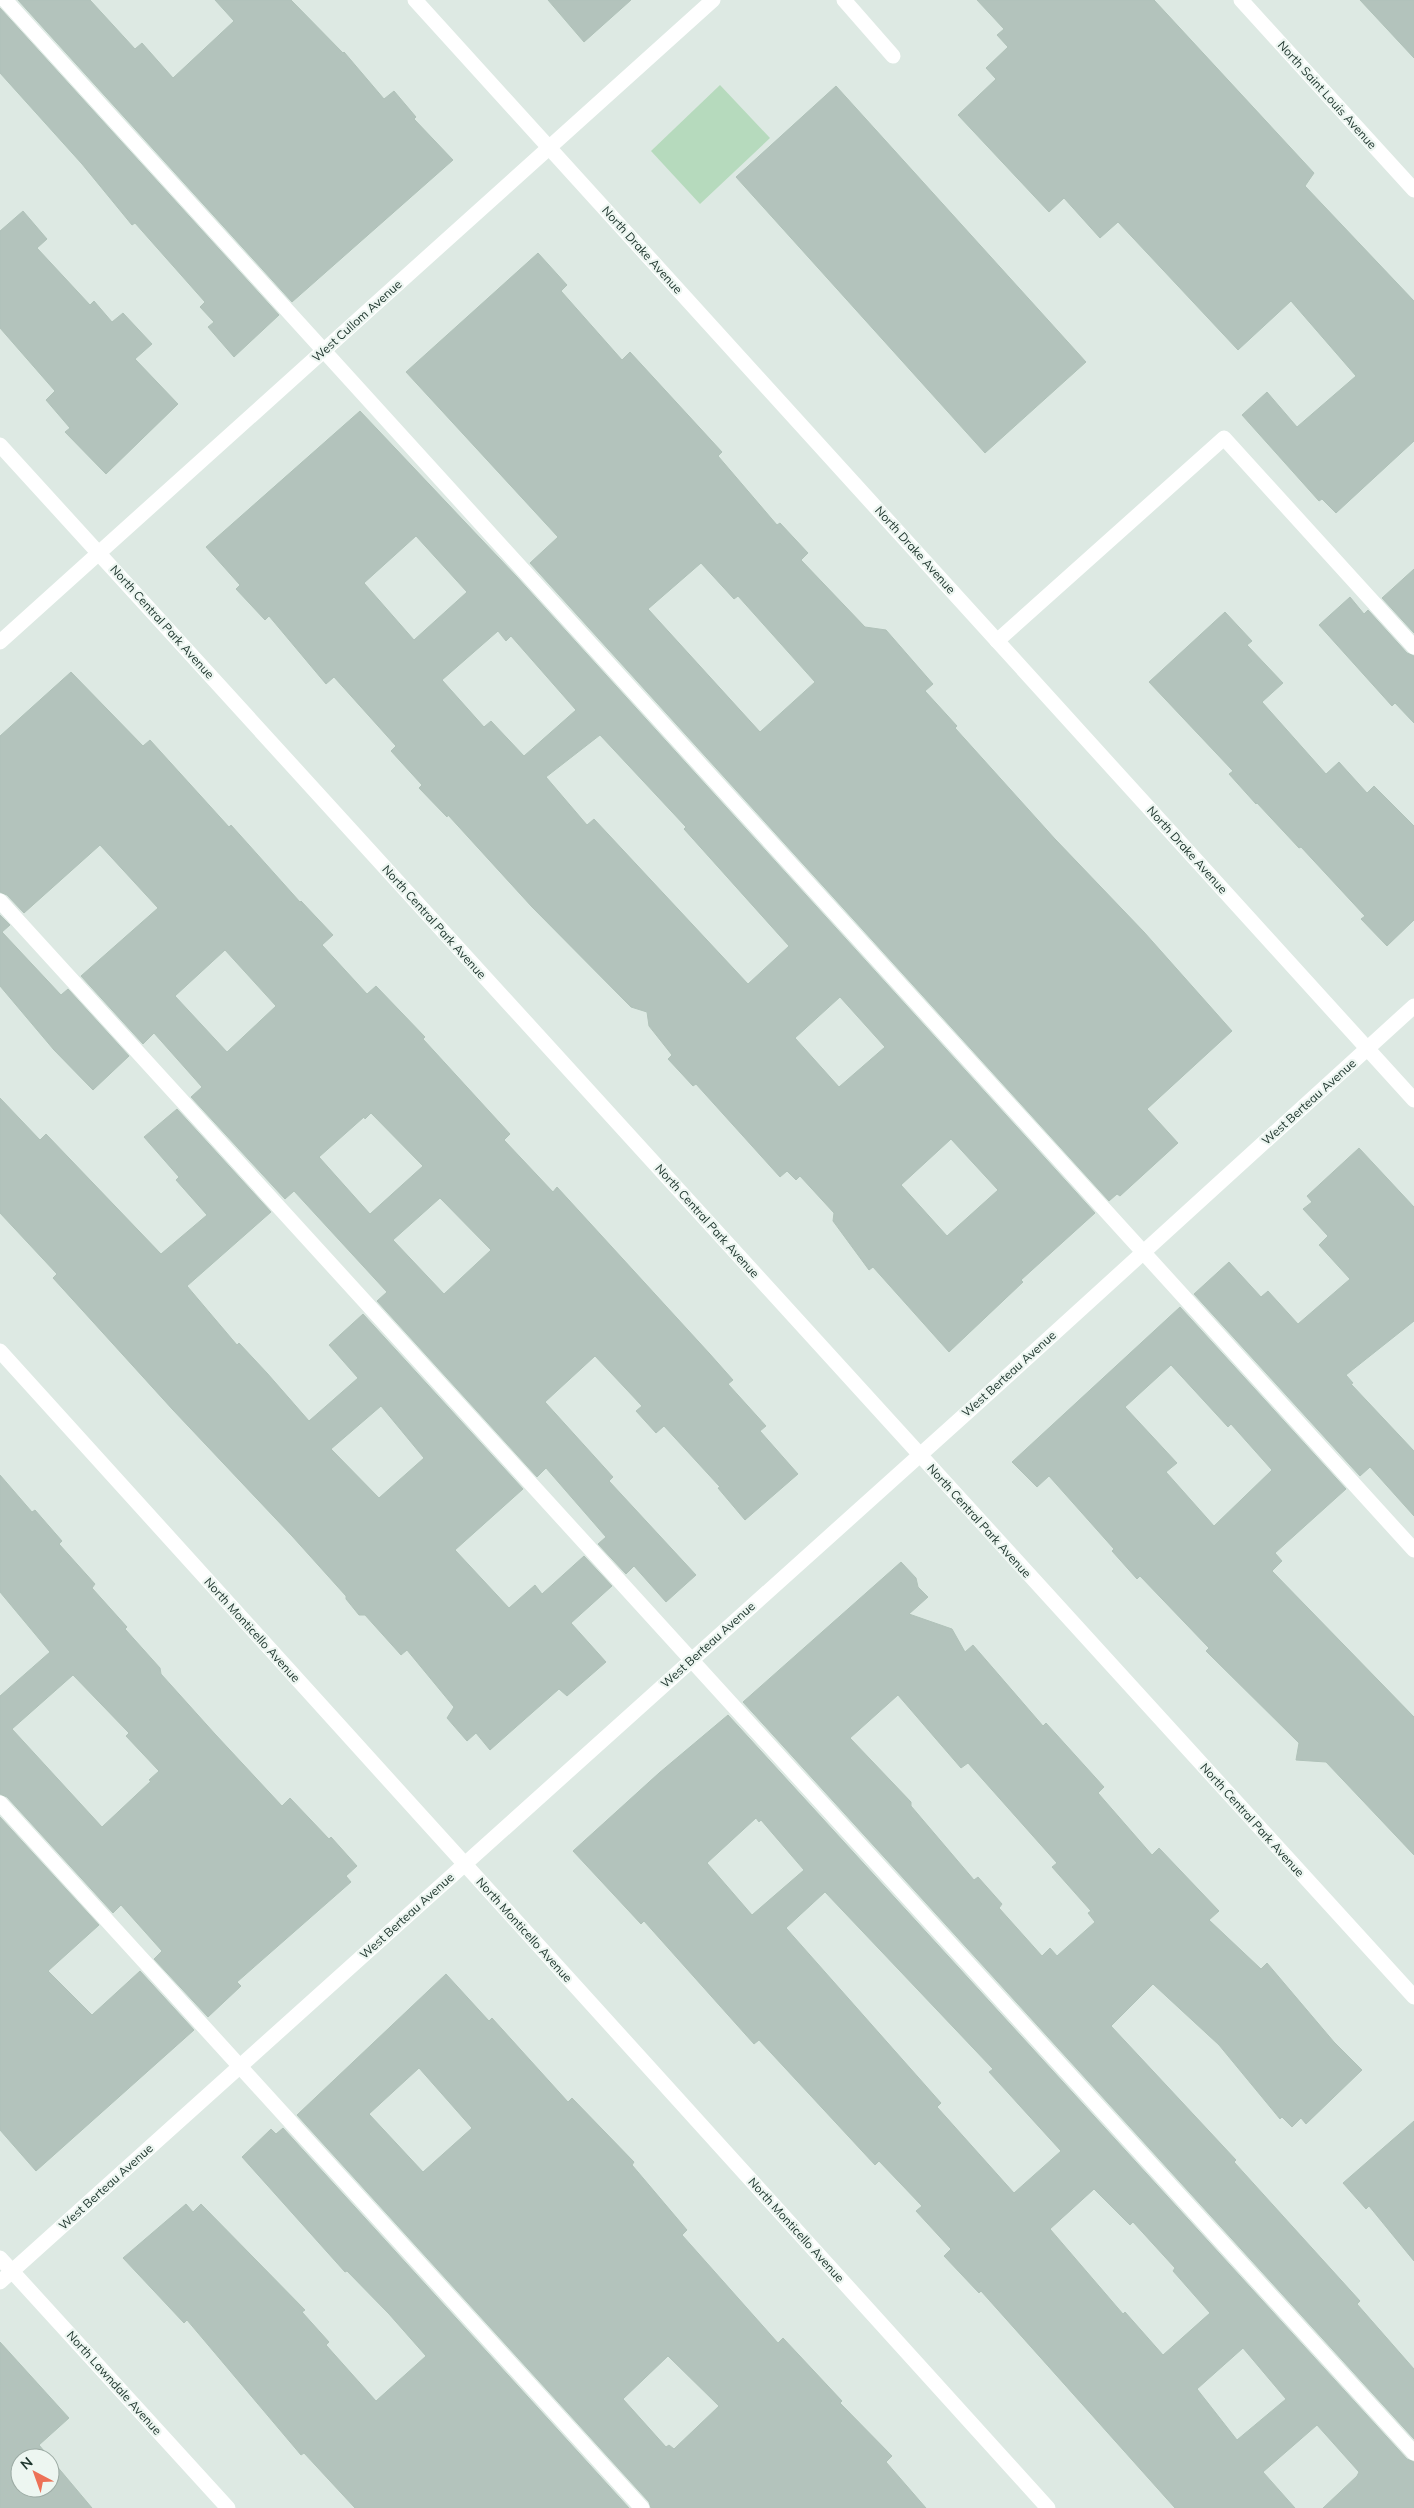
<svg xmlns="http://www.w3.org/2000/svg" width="1414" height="2508" font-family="Mulish,sans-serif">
<rect width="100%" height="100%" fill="#dde9e3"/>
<path fill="#b6dabd" d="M720,85L770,138L700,204L651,151Z"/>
<g fill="#b3c3bc" stroke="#b0c2b9" fill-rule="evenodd">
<path d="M18,0H90L135,49L142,43L173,78L234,21L215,0H291L343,53L344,52L384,99L394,91L416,117L414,119L453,160L292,302Z"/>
<path d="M548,0H631L584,42Z"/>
<path d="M977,0H1154L1314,173L1305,186L1414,301V441L1336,513L1322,499L1319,501L1242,415L1267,392L1297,427L1356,376L1291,301L1238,350L1118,222L1100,238L1064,198L1049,212L958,115L996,79L986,68L1008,47L997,35L1004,29Z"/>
<path d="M1360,0H1414V58Z"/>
<path d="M0,8L279,315L234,357L208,327L214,322L200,307L205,302L135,223L132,225L82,164L0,73Z"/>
<path d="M836,86L1086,362L985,453L736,177Z"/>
<path d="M23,211L47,239L37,248L90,305L94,301L112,322L123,313L152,344L135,359L178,404L106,474L65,432L70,428L46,400L55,391L0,328V231Z"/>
<path d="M538,253L567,285L561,291L622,360L630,352L722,452L718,456L777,525L780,523L808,553L801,560L865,627L886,630L933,684L925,691L957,726L955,728L1055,839L1144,932L1232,1031L1147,1109L1178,1143L1120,1196L1117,1194L1109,1201L530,563L558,537L406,372ZM701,563L734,599L738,596L815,682L760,732L648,609Z"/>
<path d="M360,411L516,576L1095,1213L1021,1280L1023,1282L949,1352L873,1267L869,1270L833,1221L834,1213L800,1176L796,1180L787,1171L780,1177L696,1084L693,1086L668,1059L672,1055L649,1026L647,1012L631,1007L532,907L448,815L447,817L419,788L422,785L391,751L396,746L334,677L326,684L269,616L265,620L236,589L240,585L206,547ZM416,536L467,592L414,640L364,583ZM498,631L506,641L511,636L576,710L524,756L491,721L484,727L442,680ZM600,735L686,827L684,829L789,946L748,984L594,819L587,825L546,777ZM840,997L885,1047L839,1087L795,1038ZM951,1139L998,1190L947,1236L901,1185Z"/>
<path d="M1414,569V633L1382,598Z"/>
<path d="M1350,597L1364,614L1368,610L1407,653L1414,656V723L1395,703L1392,706L1319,625Z"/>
<path d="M1225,612L1252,641L1247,645L1283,683L1262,702L1326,774L1339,762L1367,793L1374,786L1414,826V920L1387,946L1361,919L1365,916L1301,847L1299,848L1257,803L1256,804L1229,774L1233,771L1149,682Z"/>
<path d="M71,672L143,746L150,740L229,827L231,825L300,902L301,901L333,935L322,945L367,994L376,986L425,1037L423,1039L510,1134L504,1140L553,1192L557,1187L709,1353L733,1380L728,1384L766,1426L760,1431L798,1474L745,1520L718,1488L720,1487L664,1426L656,1433L636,1411L642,1406L595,1356L545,1402L613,1477L609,1481L696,1575L666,1602L634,1566L626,1574L598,1544L606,1537L546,1468L537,1477L377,1301L387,1292L294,1191L285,1199L191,1097L202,1087L154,1033L143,1044L81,976L158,908L100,845L24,913L7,895L0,892V736ZM225,950L276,1006L227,1052L175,996ZM371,1113L423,1166L370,1214L319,1157L364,1117L365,1119ZM440,1198L491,1250L444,1294L393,1240Z"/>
<path d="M0,915L10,925L2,932L61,995L68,989L129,1056L93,1090L54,1050L0,986Z"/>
<path d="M0,1098L40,1140L46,1134L161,1254L207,1215L176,1180L179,1177L144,1137L177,1109L271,1212L187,1286L237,1345L239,1343L267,1373L309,1421L358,1378L329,1345L363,1314L523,1489L455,1550L509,1608L535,1585L542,1594L584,1556L612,1586L571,1623L606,1662L567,1696L559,1689L490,1750L476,1733L467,1741L447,1718L454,1707L407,1650L401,1655L365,1615H359L346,1599V1596L292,1536L173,1410L53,1278L57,1274L0,1213ZM381,1406L424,1458L379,1498L331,1449Z"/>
<path d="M1359,1148L1414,1207V1321L1346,1375L1353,1383L1351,1384L1414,1451V1516L1370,1467L1360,1476L1194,1294L1229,1262L1261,1297L1268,1291L1298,1324L1350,1279L1319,1245L1328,1236L1303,1209L1312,1202L1307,1196Z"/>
<path d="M1180,1307L1346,1489L1275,1553L1282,1561L1272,1571L1414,1717V1855L1326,1762L1296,1760L1299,1743L1206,1651L1209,1648L1140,1576L1137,1579L1112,1551L1114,1549L1049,1476L1037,1487L1012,1462ZM1171,1365L1228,1427L1231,1424L1272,1470L1214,1526L1166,1472L1177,1463L1125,1407Z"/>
<path d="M0,1475L32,1512L35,1510L62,1541L59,1544L95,1584L92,1588L127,1627L125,1629L160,1668L161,1674L215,1734L282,1806L290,1798L329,1839L331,1837L357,1866L346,1876L351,1882L237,1982L241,1986L208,2017L154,1959L162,1951L121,1905L113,1913L7,1797L0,1794V1696L50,1652L0,1592ZM73,1675L129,1733L126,1736L159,1771L149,1780L151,1781L102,1827L12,1729Z"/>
<path d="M901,1562L916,1578L918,1587L928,1597L909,1614L952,1629L965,1652L973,1645L1043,1726L1046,1723L1104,1787L1098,1793L1152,1855L1159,1848L1219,1911L1209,1920L1261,1969L1267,1963L1334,2042L1362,2070L1306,2124L1301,2118L1292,2127L1282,2117L1280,2119L1219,2045L1153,1984L1111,2026L1236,2160L1234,2162L1360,2301L1357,2304L1414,2369V2439L743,1702ZM898,1695L961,1768L968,1763L1057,1863L1052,1867L1091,1911L1088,1913L1095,1922L1057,1956L1050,1948L1042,1956L999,1908L1002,1904L978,1877L974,1880L911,1806V1802L850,1738Z"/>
<path d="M728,1715L1407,2459L1414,2462V2508H1323L1357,2476L1359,2472L1317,2425L1263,2472L1295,2508H1175L981,2291L979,2293L944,2256L951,2249L916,2211L922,2206L879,2161L875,2165L759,2040L754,2044L644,1921L641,1924L573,1851L659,1773ZM756,1818L759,1822L761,1820L804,1870L752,1915L707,1863ZM825,1892L993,2069L989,2072L1061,2151L1014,2193L937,2107L941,2103L786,1928ZM1094,2189L1130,2225L1133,2222L1175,2268L1173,2271L1210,2313L1163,2355L1125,2312L1123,2314L1050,2229ZM1243,2348L1286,2399L1237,2440L1197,2389Z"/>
<path d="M0,1817L99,1925L48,1971L92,2015L140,1971L194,2030L36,2171L0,2130Z"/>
<path d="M446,1974L489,2021L492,2018L568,2102L572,2098L634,2162L632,2165L687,2230L682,2235L778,2343L783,2338L842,2401L840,2403L892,2456L886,2462L926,2508H651L649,2502L297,2115ZM419,2068L472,2128L423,2172L369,2114ZM668,2356L719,2406L674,2449L669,2445L666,2447L623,2399Z"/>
<path d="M1414,2121V2261L1369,2206L1366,2209L1343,2183Z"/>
<path d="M283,2128L629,2508H355L304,2453L301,2455L187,2320L184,2323L123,2258L186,2204L193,2212L201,2204L305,2310L302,2312L329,2342L326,2345L376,2401L426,2356L389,2314L347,2271L345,2272L242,2157L271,2129L276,2134Z"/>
<path d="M0,2342L69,2418L39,2445L50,2458H20V2488H50V2458L92,2508H0Z"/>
</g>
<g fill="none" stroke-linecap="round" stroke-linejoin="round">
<g stroke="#fff" stroke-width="15">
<path d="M5,0L1414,1550"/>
<path d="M844,0L893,56"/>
<path d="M997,641L1224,438L1414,647"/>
<path d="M0,901L1414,2453"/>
<path d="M0,1803L642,2508"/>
</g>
<g stroke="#fff" stroke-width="15">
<path d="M415,0L1414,1100"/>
<path d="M1241,0L1414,190"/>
<path d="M0,445L1414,1997"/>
<path d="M0,642L713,0"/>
<path d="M0,1351L1048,2508"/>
<path d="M0,2258L228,2508"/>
<path d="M0,2282L970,1410L1414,1006"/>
</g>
</g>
<g text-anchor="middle" stroke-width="4.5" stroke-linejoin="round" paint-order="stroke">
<g font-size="12" fill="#20372f" stroke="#edf6f1">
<text transform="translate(1327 95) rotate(48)" y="4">North Saint Louis Avenue</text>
<text transform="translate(642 250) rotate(48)" y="4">North Drake Avenue</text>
<text transform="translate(357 321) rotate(-42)" y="4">West Cullom Avenue</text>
<text transform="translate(915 550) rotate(48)" y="4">North Drake Avenue</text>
<text transform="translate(162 622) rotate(48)" y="4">North Central Park Avenue</text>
<text transform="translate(1187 850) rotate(48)" y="4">North Drake Avenue</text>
<text transform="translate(434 922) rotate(48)" y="4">North Central Park Avenue</text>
<text transform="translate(1309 1102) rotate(-42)" y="4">West Berteau Avenue</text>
<text transform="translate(707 1221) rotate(48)" y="4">North Central Park Avenue</text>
<text transform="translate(1009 1374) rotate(-42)" y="4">West Berteau Avenue</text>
<text transform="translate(979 1521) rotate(48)" y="4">North Central Park Avenue</text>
<text transform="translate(252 1630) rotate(48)" y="4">North Monticello Avenue</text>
<text transform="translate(708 1645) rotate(-42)" y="4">West Berteau Avenue</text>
<text transform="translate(1252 1820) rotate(48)" y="4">North Central Park Avenue</text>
<text transform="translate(407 1916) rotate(-42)" y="4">West Berteau Avenue</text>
<text transform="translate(524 1930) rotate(48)" y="4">North Monticello Avenue</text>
<text transform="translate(106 2187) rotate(-42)" y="4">West Berteau Avenue</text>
<text transform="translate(796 2230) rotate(48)" y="4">North Monticello Avenue</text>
<text transform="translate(114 2383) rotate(48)" y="4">North Lawndale Avenue</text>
</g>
</g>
<g transform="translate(35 2473) rotate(319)"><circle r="24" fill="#edf6f1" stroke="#9baaa3"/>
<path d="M0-4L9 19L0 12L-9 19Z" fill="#ed7157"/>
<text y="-8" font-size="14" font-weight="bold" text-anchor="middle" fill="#20372f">N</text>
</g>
</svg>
